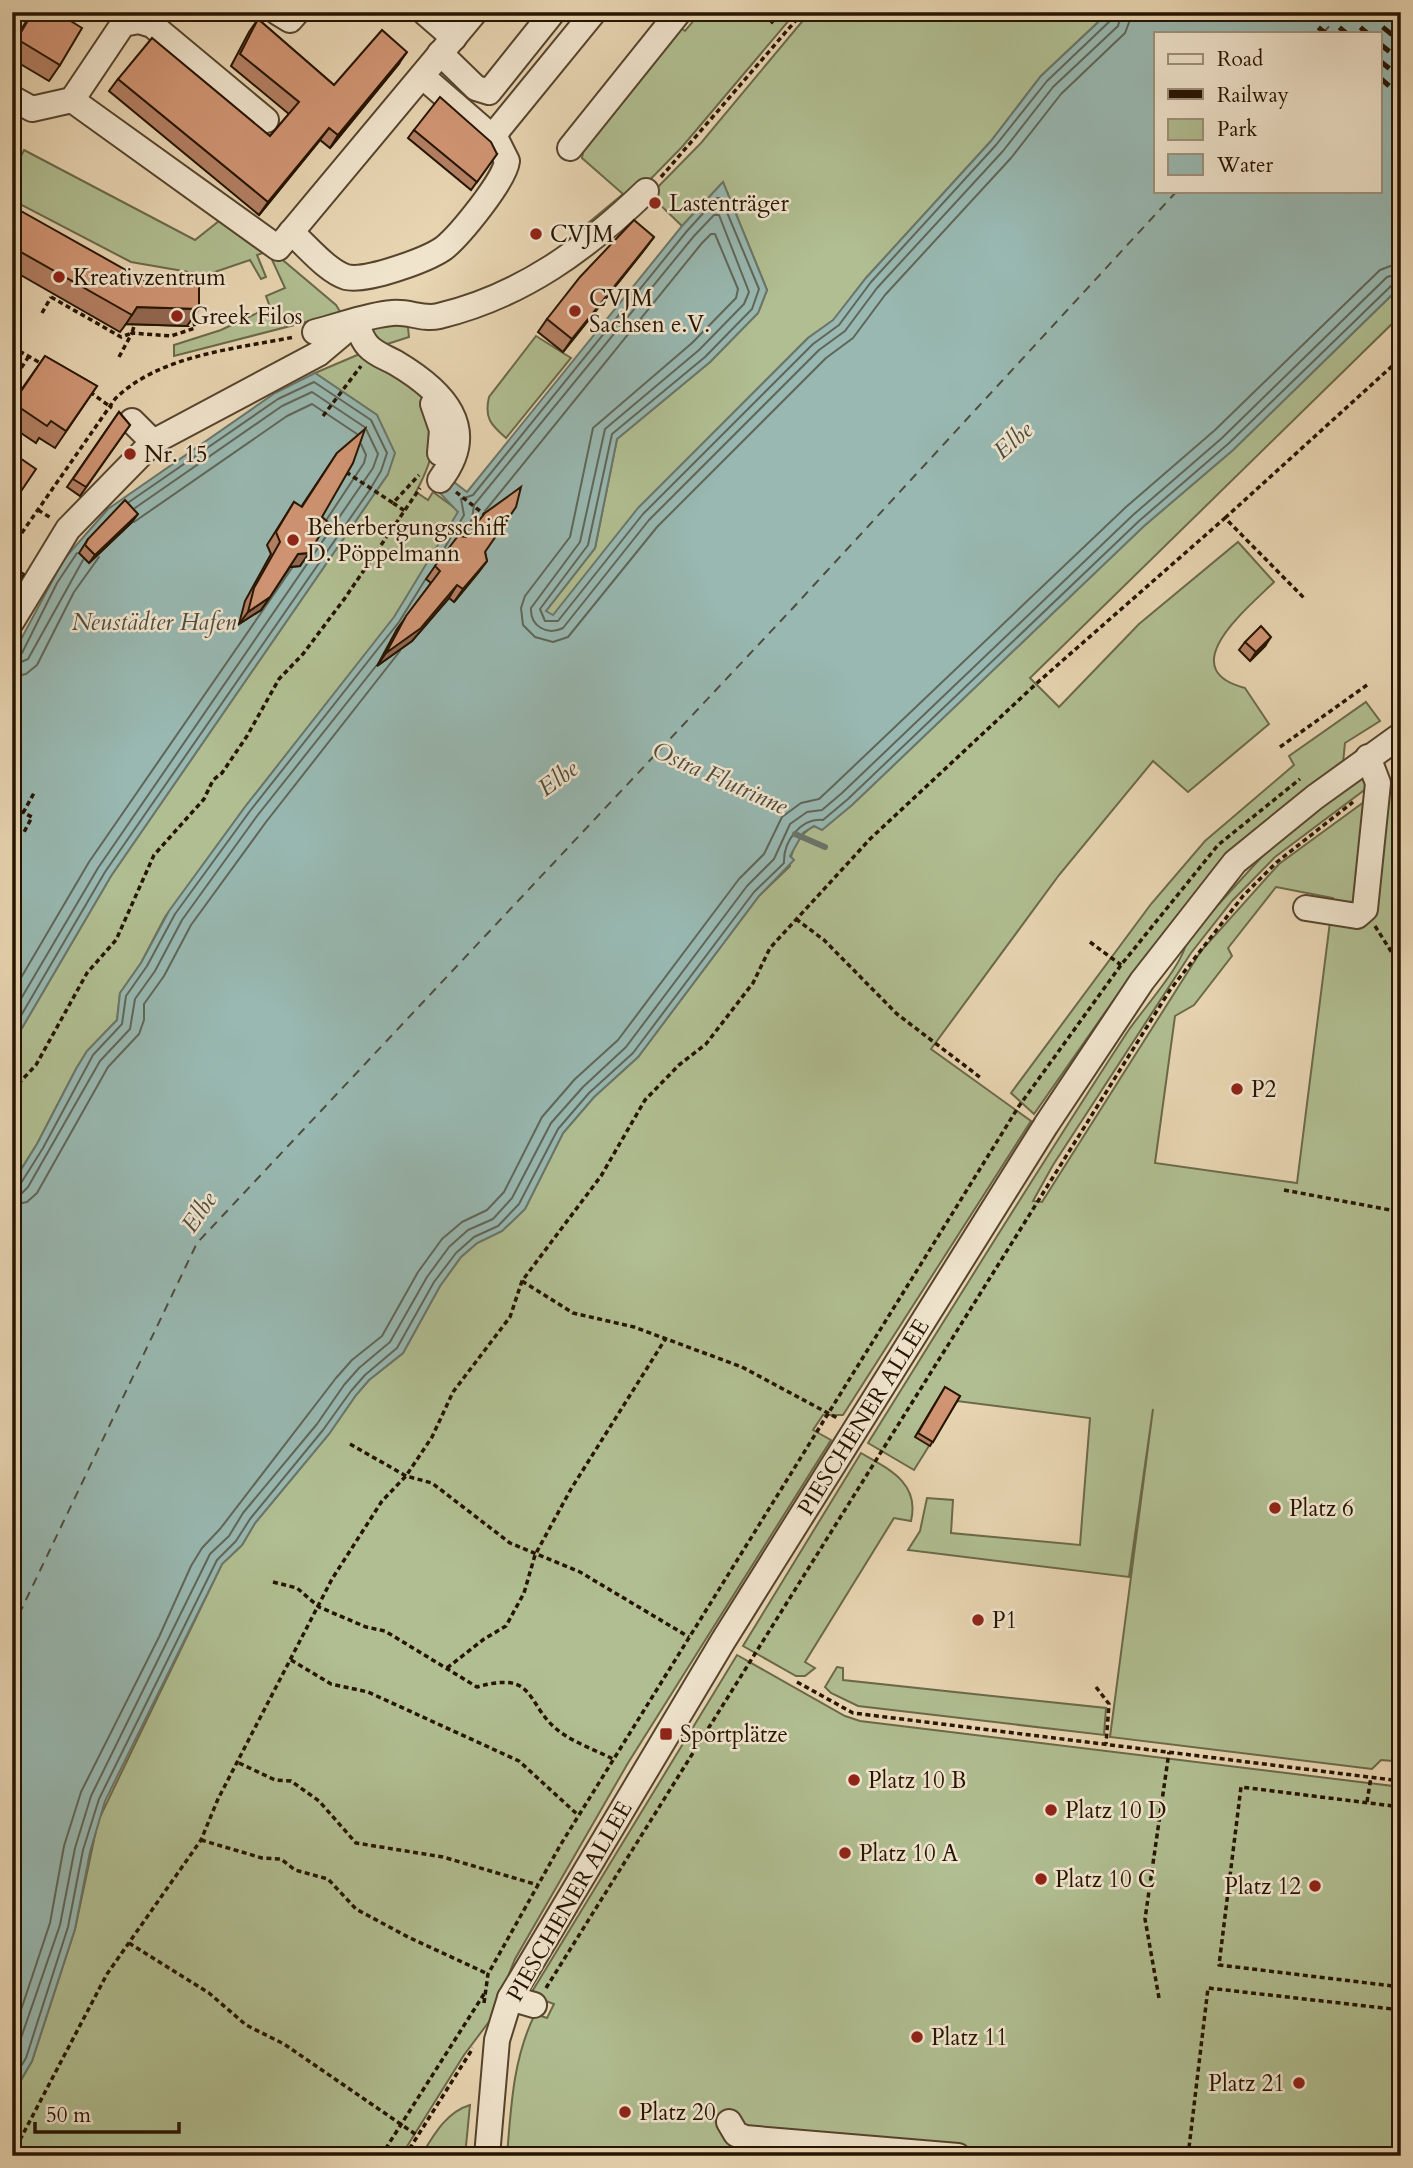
<svg xmlns="http://www.w3.org/2000/svg" width="1413" height="2168" font-family="Cardo,serif">
  <style>
    .green { fill: #b0be91; stroke: #6b6949; stroke-width: 2; fill-rule: evenodd }
    .water { fill: #98b8b1; stroke: #6a766b; stroke-width: 2; fill-rule: evenodd }
    .lines { fill: none; stroke-linecap: round; stroke-linejoin: round }
    .shore { stroke: #5f6659; stroke-width: 2 }
    .stream { stroke: #6a766b; stroke-width: 6 }
    .ferry { stroke: #4e4d3f; stroke-width: 2; stroke-dasharray: 9 7; stroke-linecap: butt }
    .minor-casing { stroke: #56442d; stroke-width: 28 }
    .path { stroke: #261401; stroke-width: 3.5; stroke-dasharray: 5 3.5; stroke-linecap: butt }
    .minor { stroke: #f0e4cd; stroke-width: 24 }
    .rail { stroke: #261401; stroke-width: 5; stroke-dasharray: 12 12; stroke-linecap: butt }
    .wall { fill: #b48064; stroke: #261401; stroke-width: 2 }
    .shaded-wall { fill: #926851; stroke: #261401; stroke-width: 2 }
    .building { fill: #d19574; stroke: #261401; stroke-width: 2 }
    .poi-dot { fill: #8f2418; stroke: #f0e4cd; stroke-width: 2.5 }
    .labels { text-anchor: middle; stroke-width: 5; stroke-linejoin: round; paint-order: stroke }
    .poi-label { font-size: 23px; fill: #261401; stroke: #f0e4cd; text-anchor: start }
    .street-label { font-size: 23px; fill: #261401; stroke: #f0e4cd }
    .water-label { font-size: 24px; font-style: italic; fill: #4e4d3f; stroke: #f0e4cd }
  </style>
  <rect width="100%" height="100%" fill="#e8d5b2"/>
  <filter id="stains"><feTurbulence type="fractalNoise" baseFrequency=".00286" numOctaves="4"/><feColorMatrix values="0 0 0 0 .2 0 0 0 0 .09 0 0 0 0 .02 0 0 0 .5 -.17"/></filter>
  <radialGradient id="worn" r=".72"><stop offset=".6" stop-color="#630" stop-opacity="0"/><stop offset="1" stop-color="#630" stop-opacity=".3"/></radialGradient>
  <g class="green">
    <path d="M701,12H796L682,147L631,199L558,258L557,249L623,194L582,158L586,136L677,25L685,31Z"/>
    <path d="M810,12H1109L1041,76L991,141L866,278L834,320L808,338L638,509L554,615H549L546,611L595,548L617,439L710,362L758,313L767,290L723,182L682,226L650,195L701,143Z"/>
    <path d="M24,150L195,240L224,217L265,245L336,305L341,313L174,356V345L221,330L270,307L266,296L285,288L268,251L257,255L266,277L261,279L250,260L206,275L131,262L12,200V174Z"/>
    <path d="M1401,286V315L1030,678L1059,707L1139,624L1238,542L1274,582C1249,607 1171,669 1245,688L1269,724L1188,792L1153,761L1059,875L931,1049L1031,1121L843,1415H823L813,1430L831,1440L628,1763L515,1959L491,2019L464,2055L401,2156H12V2096L32,2061L75,1929L98,1821L222,1564L242,1545L255,1523L329,1434L356,1395L369,1380L403,1353L440,1286L461,1257L477,1243L502,1231L525,1209L563,1133L594,1097L638,1057L759,896L790,866C790,851 800,833 814,826L822,829L852,805L1144,526L1233,450Z"/>
    <path d="M407,318L409,337L381,346L366,329Z"/>
    <path d="M536,336L571,358L506,438C491,425 484,418 489,397Z"/>
    <path d="M362,353C379,364 404,375 417,390C446,423 434,458 416,492L428,500L433,492L459,511L394,618L245,807L165,917L141,963L120,993L117,1020L87,1051L76,1069L37,1144L12,1184V1045L111,876L388,474L377,415L315,373Z"/>
    <path d="M1366,702L1380,721L1345,743L1343,763L1232,853L1132,974L1034,1114L1011,1093L1151,904L1205,841L1294,765L1289,756Z"/>
    <path d="M1363,774L1371,785L1275,857L1232,901L1191,953L1053,1165L1033,1201L1042,1202L1201,951L1279,864L1401,775V1773L1393,1761L1381,1760L1372,1769L1110,1737L1153,1409L1129,1577L908,1550L920,1531L927,1498L953,1500L951,1533L1080,1545L1090,1418L957,1401L914,1470L868,1443C954,1305 1039,1167 1128,1031C1143,1009 1185,963 1187,939L1267,851ZM1276,887L1333,898L1297,1183L1155,1163L1175,1016L1194,1005L1232,956L1228,948Z"/>
    <path d="M861,1453C889,1469 920,1483 911,1521L894,1518L805,1662L815,1668L805,1676H796L743,1646Z"/>
    <path d="M737,1655L845,1716L860,1721L1401,1787V2156H507C511,2107 513,2058 535,2014L547,2018L554,2004L530,1995Z"/>
    <path d="M837,1667L843,1668V1680L1106,1708L1104,1735L858,1706L831,1693L825,1687Z"/>
    <path d="M470,2105L465,2156H421C433,2136 446,2112 470,2105Z"/>
  </g>
  <g class="water">
    <path d="M1109,12H1401V286L1233,450L1144,526L852,805L822,830L814,826L803,833L790,856L794,860L759,896L638,1057L594,1097L563,1133L525,1209L502,1231L477,1243L461,1257L440,1286L403,1353L369,1380L356,1395L329,1434L255,1523L242,1545L222,1564L105,1801L90,1852L75,1929L32,2061L12,2095V1184L37,1144L76,1069L87,1051L117,1020L120,993L141,963L169,911L245,807L394,617L458,512L437,490L446,476L467,492L682,226L723,182L767,290L758,313L710,362L617,439L595,548L546,611L553,615L638,508L808,338L833,320L866,278L991,141L1041,76ZM1156,33H1380V191H1156Z"/>
    <path d="M315,373L377,415L395,453L388,474L111,876L12,1045V656L64,559L108,509L275,393Z"/>
  </g>
  <g class="lines">
    <g class="shore">
      <path d="M135,508L282,406L312,392L366,428"/>
      <path d="M485,511L702,243L711,234H715L738,289L736,298L692,343L593,428L570,537L525,596L521,608L523,625L535,637L553,642L568,637L657,527L826,358L853,338L885,295L1011,158L1061,94L1125,33L1133,12"/>
      <path d="M327,519L364,463L366,455L361,444"/>
      <path d="M134,522L287,416L312,404L357,434"/>
      <path d="M463,535L472,519L474,505L694,236L714,215H719L749,292L744,304L699,350L605,429L580,542L531,608C530,626 547,636 563,628L649,520L819,350L845,331L877,288L1003,151L1053,87L1118,26L1122,12"/>
      <path d="M438,559L464,515L461,499L473,495L687,231L717,198H721L759,289L752,309L705,357L612,434L588,545L540,609L545,621H558L643,514L813,344L839,325L871,282L996,145L1047,81L1111,20L1113,12"/>
      <path d="M12,657L22,653L57,583L77,553"/>
      <path d="M12,666L28,659L83,560"/>
      <path d="M12,677L26,674L37,665L74,592L99,557"/>
      <path d="M12,993L89,862L292,568"/>
      <path d="M12,1014L98,868L373,468L378,454L366,429"/>
      <path d="M12,1031L105,872L369,491L381,471L387,453L371,420L314,382L278,399L129,502"/>
      <path d="M12,1186L21,1183L43,1148L93,1055L122,1024L126,996L147,966L175,914L250,811L399,622L425,580"/>
      <path d="M12,1195L22,1193L28,1187L100,1061L130,1029L135,999L155,971L182,920L257,816L376,666"/>
      <path d="M12,1205L27,1202L37,1193L108,1067L139,1034L144,1020V1004L164,976L191,925L266,822L400,651"/>
      <path d="M12,2037L50,1923L64,1846L81,1792L159,1637L191,1566L202,1548L220,1529L336,1378L352,1360L382,1336L418,1272L442,1239L462,1222L487,1210L504,1192L542,1117L575,1079L618,1040L739,879L764,854L782,817L801,803L819,799L834,785L1126,507L1215,430L1380,270L1401,262"/>
      <path d="M12,2064L60,1925L75,1848L91,1796L210,1554L229,1536L243,1513L317,1424L344,1385L359,1368L390,1342L427,1277L449,1247L468,1230L493,1219L512,1198L551,1123L583,1087L626,1047L747,886L774,859L790,824L807,812L822,810L842,793L1133,515L1222,438L1387,277L1401,273"/>
      <path d="M12,2081L26,2058L68,1927L83,1850L99,1799L217,1560L236,1541L250,1519L323,1430L351,1391L365,1375L397,1348L434,1282L456,1253L474,1237L498,1226L519,1204L558,1129L589,1093L633,1053L754,892L784,863C783,841 801,818 823,820L848,799L1139,521L1228,444L1393,284L1401,281"/>
    </g>
    <path class="stream" d="M795,834L825,847"/>
    <g class="ferry">
      <path d="M1323,33L1342,12"/>
      <path d="M12,1629L197,1243L791,610L1177,191"/>
    </g>
    <defs>
      <g id="minor">
        <path d="M277,12L290,20L297,12"/>
        <path d="M424,12L454,38"/>
        <path d="M440,53L476,88L489,92L553,12"/>
        <path d="M12,98L32,109L72,100L278,248L475,12"/>
        <path d="M72,100L123,24L139,21L152,25L266,120"/>
        <path d="M492,137L594,12"/>
        <path d="M570,148L679,12"/>
        <path d="M291,232C307,246 327,271 346,277C366,282 427,260 444,248C460,235 505,180 507,161L497,141L422,76"/>
        <path d="M315,332C340,326 367,315 392,313C409,311 422,320 439,316C522,296 586,249 646,191"/>
        <path d="M433,404L442,430L440,453"/>
        <path d="M132,421L153,442"/>
        <path d="M12,621L68,529L153,442L318,354L356,322C359,330 362,340 368,346C375,354 387,358 396,363C443,391 480,428 440,480"/>
        <path d="M1306,908L1357,916L1365,909L1378,783L1368,757"/>
        <path d="M510,1998L534,2005"/>
        <path d="M729,2122L736,2134L745,2138L958,2156"/>
        <path d="M487,2156L497,2040L510,1998L723,1641L1046,1125L1142,981L1235,862L1315,797L1401,735"/>
      </g>
    </defs>
    <use href="#minor" class="minor-casing"/>
    <g class="path">
      <path d="M661,177L803,12"/>
      <path d="M51,297L121,337L132,333L135,323"/>
      <path d="M42,313L51,297"/>
      <path d="M12,347L44,365"/>
      <path d="M119,357L132,333L171,336L195,328L193,314"/>
      <path d="M12,382L29,356"/>
      <path d="M90,392L112,408"/>
      <path d="M323,416L361,366"/>
      <path d="M346,472L393,503L419,475"/>
      <path d="M456,492L485,515"/>
      <path d="M393,503L405,511"/>
      <path d="M38,510L51,518"/>
      <path d="M1225,518L1401,358"/>
      <path d="M12,547L115,399C159,355 235,349 294,337"/>
      <path d="M1280,747L1367,685"/>
      <path d="M12,807L32,817L23,834"/>
      <path d="M23,813L34,793"/>
      <path d="M12,892L16,885"/>
      <path d="M796,919L824,940L897,1014L981,1078"/>
      <path d="M1375,926L1394,956L1401,960"/>
      <path d="M1090,942L1121,965"/>
      <path d="M12,1100L20,1082L36,1065L87,973L116,940L154,855L204,799L213,780L222,773L247,736L279,679L303,654L345,598L420,488"/>
      <path d="M1284,1190L1401,1212"/>
      <path d="M522,1281L573,1313L634,1327L742,1367L839,1419"/>
      <path d="M350,1444L406,1476L432,1483L510,1543L580,1572L689,1637"/>
      <path d="M273,1582L297,1588L319,1607L366,1627L385,1631L477,1687C540,1669 524,1708 563,1734C578,1744 597,1751 613,1759"/>
      <path d="M291,1660L331,1684L368,1692L519,1761L578,1815"/>
      <path d="M447,1668L484,1639L506,1626L524,1593L535,1555L571,1489L666,1338"/>
      <path d="M797,1682L853,1713L1401,1781"/>
      <path d="M1096,1687L1109,1704L1106,1744"/>
      <path d="M239,1763L275,1780L291,1781L319,1801L356,1843L443,1857L538,1885"/>
      <path d="M1367,1802L1371,1777"/>
      <path d="M1401,1807L1241,1787L1219,1965L1401,1987"/>
      <path d="M201,1840L262,1858L281,1859L295,1870L328,1879L356,1909L408,1937L488,1974"/>
      <path d="M129,1943L209,1993L246,2025L284,2044L418,2136"/>
      <path d="M546,1988L1170,990L1243,896L1277,862L1353,802"/>
      <path d="M1159,1998L1145,1919L1169,1752"/>
      <path d="M484,2003L488,1974L561,1844L1019,1106L1121,965L1218,845L1300,779"/>
      <path d="M12,2155L107,1974L201,1840L218,1799L332,1579L382,1501L406,1476L432,1437L453,1392L510,1317L522,1281L601,1176L645,1100L679,1065L706,1044L753,983L770,948L870,839L1037,683L1225,518L1304,598"/>
      <path d="M381,2156L484,1994"/>
      <path d="M405,2156L473,2048"/>
      <path d="M1188,2156L1208,1988L1401,2010"/>
    </g>
    <use href="#minor" class="minor"/>
    <g class="rail">
      <path d="M1300,12L1325,33"/>
      <path d="M1321,12L1346,33"/>
      <path d="M1342,12L1367,33"/>
      <path d="M1364,12L1401,42"/>
      <path d="M1382,12L1401,27"/>
      <path d="M1380,44L1401,61"/>
      <path d="M1380,61L1401,78"/>
      <path d="M1380,78L1401,96"/>
    </g>
  </g>
  <g class="wall">
    <path d="M32,12H56L60,65L49,81L12,59V44Z"/>
    <path d="M75,12H96L90,21Z"/>
    <path d="M762,12H783L772,23Z"/>
    <path d="M258,19L334,85L398,65L330,148L320,140L259,215L109,91L118,79L270,136L289,114L231,66L249,32Z"/>
    <path d="M414,130L497,154L471,190L408,138Z"/>
    <path d="M12,206L187,326L126,324L120,332L12,270Z"/>
    <path d="M654,237L645,249L563,352L538,332L547,319Z"/>
    <path d="M45,356L97,386L55,448L39,438L36,443L12,427V403Z"/>
    <path d="M119,412L130,425L80,496L67,487Z"/>
    <path d="M337,453L322,517L300,566L290,567L261,610L239,624L245,601L271,554L267,545L294,502L301,507Z"/>
    <path d="M132,522L89,563L79,553L88,539Z"/>
    <path d="M485,552L487,561L478,573L454,602L449,598L412,641L377,666L397,629L431,583L426,579L435,566Z"/>
    <path d="M1245,642L1265,646L1250,661L1239,650Z"/>
    <path d="M945,1387L960,1396L930,1446L915,1437Z"/>
  </g>
  <g class="shaded-wall">
    <path d="M407,52L398,65L330,148L338,135Z"/>
    <path d="M329,128L320,140L259,215L268,202Z"/>
    <path d="M654,237L645,249L563,352L572,339Z"/>
    <path d="M137,307L199,309L187,326L126,324Z"/>
    <path d="M138,514L132,522L89,563L95,555Z"/>
    <path d="M309,553L300,566L289,567L298,554Z"/>
    <path d="M487,561L478,573L454,602L463,589Z"/>
    <path d="M457,585L449,598L412,641L377,666L386,653Z"/>
    <path d="M270,597L261,610L239,624L248,612Z"/>
    <path d="M1271,637L1265,646L1250,661L1256,652Z"/>
  </g>
  <g class="building">
    <path d="M33,12H56L82,28L60,65L17,39Z"/>
    <path d="M258,19L334,85L382,30L407,52L338,135L329,128L268,202L118,79L152,38L270,136L299,102L240,54Z"/>
    <path d="M440,97L491,142L497,154L477,182L414,130Z"/>
    <path d="M12,206L149,283L199,281V309L137,307L132,315L12,247Z"/>
    <path d="M634,220L654,237L572,339L547,319L580,277Z"/>
    <path d="M12,333L17,336L12,344Z"/>
    <path d="M45,356L97,386L66,431L51,421L47,426L13,403Z"/>
    <path d="M119,412L130,425L86,487L73,479Z"/>
    <path d="M365,429L353,463L322,517L328,522L309,553L298,554L270,597L248,612L254,588L280,542L276,532L294,502L302,507L337,453Z"/>
    <path d="M12,444L21,450L17,456L36,469L13,503Z"/>
    <path d="M521,487L516,507L485,552L487,561L463,589L457,585L421,628L386,653L406,616L440,571L435,566L458,536L466,537L485,513Z"/>
    <path d="M125,500L138,514L95,555L85,545L88,539Z"/>
    <path d="M12,566L24,574L12,592Z"/>
    <path d="M1261,626L1271,637L1256,652L1245,642Z"/>
    <path d="M945,1387L960,1396L933,1442L918,1433Z"/>
  </g>
  <g class="poi-dot">
    <circle cx="655" cy="203" r="7"/>
    <circle cx="536" cy="234" r="7"/>
    <circle cx="59" cy="277" r="7"/>
    <circle cx="575" cy="311" r="7"/>
    <circle cx="177" cy="316" r="7"/>
    <circle cx="130" cy="454" r="7"/>
    <circle cx="293" cy="540" r="7"/>
    <circle cx="1237" cy="1089" r="7"/>
    <circle cx="1275" cy="1508" r="7"/>
    <circle cx="978" cy="1620" r="7"/>
    <rect x="659" y="1727" width="14" height="14" rx="3.5"/>
    <circle cx="854" cy="1780" r="7"/>
    <circle cx="1051" cy="1810" r="7"/>
    <circle cx="845" cy="1853" r="7"/>
    <circle cx="1041" cy="1879" r="7"/>
    <circle cx="1315" cy="1886" r="7"/>
    <circle cx="917" cy="2037" r="7"/>
    <circle cx="1299" cy="2083" r="7"/>
    <circle cx="625" cy="2112" r="7"/>
  </g>
  <g class="labels">
    <g class="poi-label">
      <text x="669" y="211">Lastenträger</text>
      <text x="550" y="242">CVJM</text>
      <text x="73" y="285">Kreativzentrum</text>
      <text x="589" y="306">CVJM<tspan x="589" dy="26">Sachsen e.V.</tspan></text>
      <text x="191" y="324">Greek Filos</text>
      <text x="144" y="462">Nr. 15</text>
      <text x="307" y="535">Beherbergungsschiff<tspan x="307" dy="26">D. Pöppelmann</tspan></text>
      <text x="1251" y="1097">P2</text>
      <text x="1289" y="1516">Platz 6</text>
      <text x="992" y="1628">P1</text>
      <text x="680" y="1742">Sportplätze</text>
      <text x="868" y="1788">Platz 10 B</text>
      <text x="1065" y="1818">Platz 10 D</text>
      <text x="859" y="1861">Platz 10 A</text>
      <text x="1055" y="1887">Platz 10 C</text>
      <text x="1301" y="1894" text-anchor="end">Platz 12</text>
      <text x="931" y="2045">Platz 11</text>
      <text x="1285" y="2091" text-anchor="end">Platz 21</text>
      <text x="639" y="2120">Platz 20</text>
    </g>
    <g class="street-label">
      <text transform="translate(863 1417) rotate(-58)" y="8">PIESCHENER ALLEE</text>
      <text transform="translate(569 1901) rotate(-60)" y="8">PIESCHENER ALLEE</text>
    </g>
    <g class="water-label">
      <text transform="translate(1013 440) rotate(-41)" y="8">Elbe</text>
      <text x="154" y="630">Neustädter Hafen</text>
      <text transform="translate(558 778) rotate(-36)" y="8">Elbe</text>
      <text transform="translate(720 778) rotate(24)" y="8">Ostra Flutrinne</text>
      <text transform="translate(199 1212) rotate(-55)" y="8">Elbe</text>
    </g>
  </g>
  <rect width="1413" height="2168" fill="none" stroke="#e8d5b2" stroke-width="42"/>
  <rect x="14" y="14" width="1385" height="2140" fill="none" stroke="#261401" stroke-width="3.5"/>
  <rect x="21" y="21" width="1371" height="2126" fill="none" stroke="#261401" stroke-width="2"/>
  <rect x="1154" y="32" width="228" height="161" fill="#f0e4cd" stroke="#9f917b" stroke-width="2"/>
  <rect x="1168" y="54" width="35" height="10" fill="#f0e4cd" stroke="#9f917b" stroke-width="2"/>
  <text x="1217" y="66" font-size="21" fill="#261401">Road</text>
  <rect x="1168" y="89" width="35" height="10" fill="#261401" stroke="#9f917b" stroke-width="2"/>
  <text x="1217" y="102" font-size="21" fill="#261401">Railway</text>
  <rect x="1168" y="119" width="35" height="21" fill="#b0be91" stroke="#9f917b" stroke-width="2"/>
  <text x="1217" y="136" font-size="21" fill="#261401">Park</text>
  <rect x="1168" y="154" width="35" height="21" fill="#98b8b1" stroke="#9f917b" stroke-width="2"/>
  <text x="1217" y="172" font-size="21" fill="#261401">Water</text>
  <path d="M35 2122v10h144v-10" fill="none" stroke="#261401" stroke-width="3.5"/>
  <text x="46" y="2122" font-size="21" fill="#261401" stroke="#f0e4cd" stroke-width="5" paint-order="stroke">50 m</text>
  <rect width="100%" height="100%" filter="url(#stains)"/>
  <rect width="100%" height="100%" fill="url(#worn)"/>
</svg>
